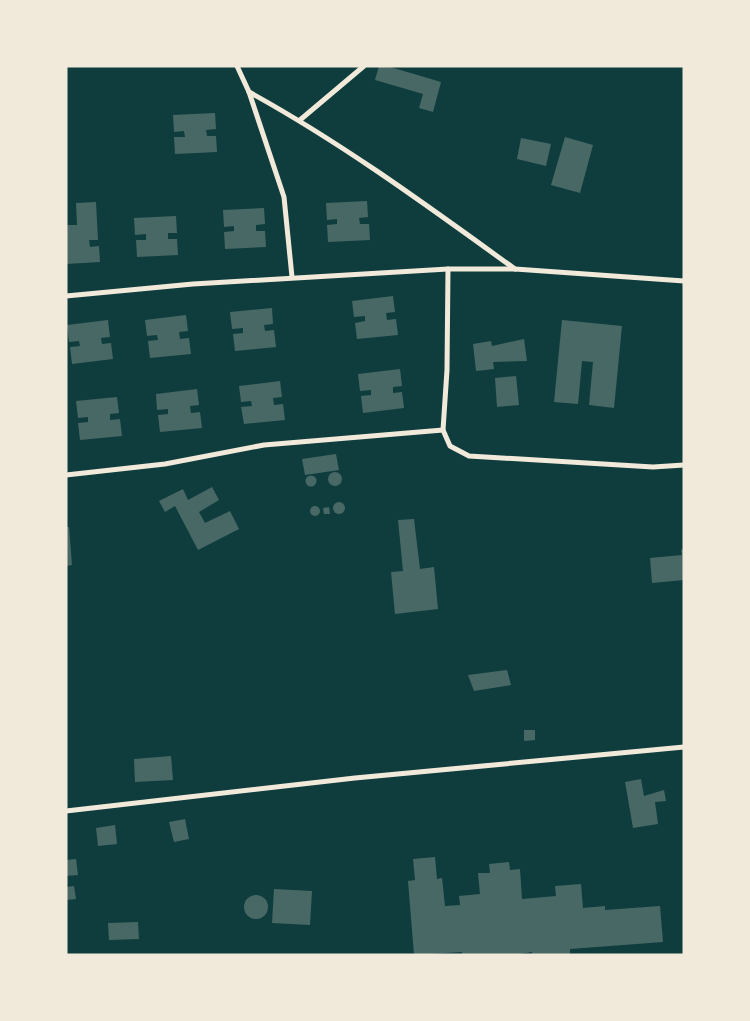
<svg xmlns="http://www.w3.org/2000/svg" width="750" height="1021" font-family="Inter,sans-serif">
  <style>
    .building { fill: #486865 }
    .lines { fill: none; stroke-linecap: round; stroke-linejoin: round }
    .minor { stroke: #f1e9da; stroke-width: 5 }
  </style>
  <rect width="100%" height="100%" fill="#0f3d3e"/>
  <g class="building">
    <path d="M379,66H387L441,82L433,112L419,108L423,94L375,80Z"/>
    <path d="M215,113L216,129L206,130L207,136H216L217,152L175,154L174,137H185L184,131L174,132L173,115Z"/>
    <path d="M565,137L593,145L580,193L551,185Z"/>
    <path d="M521,138L551,144L546,166L517,159Z"/>
    <path d="M367,201L368,217L359,218L360,224H369L370,240L328,242L327,225L337,224V219L327,220L326,203Z"/>
    <path d="M96,202L98,240H89L90,247L99,246L100,262L66,264V225H77L76,203Z"/>
    <path d="M264,208L265,224L256,225V231H265L266,247L225,249L224,232L234,231V226L224,227L223,210Z"/>
    <path d="M176,216L177,233H168V239H177L178,255L137,257L136,240H146V234L135,235L134,218Z"/>
    <path d="M393,296L395,312L386,313L387,320L396,319L398,335L357,339L355,323L365,321V316L354,317L352,301Z"/>
    <path d="M272,308L273,324L264,325L265,331L274,330L276,347L235,351L233,334L243,333V328L232,329L230,312Z"/>
    <path d="M186,315L188,331L179,332L180,339L189,338L191,354L150,358L148,341L158,340L157,335L147,336L145,320Z"/>
    <path d="M108,320L110,337L101,338L102,344L111,343L113,359L72,364L70,347L80,346L79,341L69,342L67,325Z"/>
    <path d="M562,320L622,326L614,408L589,405L593,362L582,361L578,404L554,402Z"/>
    <path d="M524,339L527,361L493,362L494,369L476,371L473,344L491,341L492,346Z"/>
    <path d="M400,369L402,386L393,387V393L402,392L404,408L363,413L361,396L371,395V390L360,391L358,374Z"/>
    <path d="M516,376L519,405L497,407L495,378Z"/>
    <path d="M280,381L282,397L273,398L274,405L283,404L285,420L244,424L241,407L252,406L251,401L241,402L239,386Z"/>
    <path d="M197,389L199,405L190,406L191,413L200,412L202,428L160,432L158,415L168,414V409L157,410L156,394Z"/>
    <path d="M117,397L119,413L110,414V420L120,419L122,436L80,440L78,423L88,422V417L78,418L76,401Z"/>
    <path d="M336,454L339,470L305,475L302,459Z"/>
    <circle cx="335" cy="479" r="7"/>
    <circle cx="311" cy="481" r="5.5"/>
    <path d="M212,487L219,500L199,512L205,523L230,511L239,529L198,550L175,506L165,512L159,501L183,489L188,500Z"/>
    <circle cx="339" cy="508" r="6"/>
    <circle cx="315" cy="511" r="5"/>
    <path d="M329,507L330,514H324L323,508Z"/>
    <path d="M414,519L420,569L434,567L438,609L395,614L391,572L403,571L398,520Z"/>
    <path d="M66,527H69L72,565L66,566Z"/>
    <path d="M684,549V580L652,583L650,558L682,555L681,550Z"/>
    <path d="M507,670L511,685L474,691L468,675Z"/>
    <path d="M524,730H535V740L524,741Z"/>
    <path d="M171,756L173,780L135,782L134,759Z"/>
    <path d="M641,779L644,796L664,790L666,801L655,802L658,824L633,828L625,782Z"/>
    <path d="M185,819L189,839L174,842L169,822Z"/>
    <path d="M115,825L117,844L98,846L96,828Z"/>
    <path d="M435,857L437,879L442,878L445,906L460,905L459,896L480,894L478,873H490L489,864L509,862L510,870L520,869L522,899L556,896L555,886L581,884L583,908L605,906V910L660,906L663,942L570,949V955H532V952L514,955H462V952L414,955L408,881L415,880L413,859Z"/>
    <path d="M76,859L78,875L66,876V860Z"/>
    <path d="M74,886L76,899L66,900V887Z"/>
    <path d="M274,889L312,891L310,925L272,923Z"/>
    <circle cx="256" cy="907" r="12"/>
    <path d="M138,922L139,939L109,940L108,923Z"/>
  </g>
  <g class="lines">
    <g class="minor">
      <path d="M237,66L249,92L284,197L292,277"/>
      <path d="M249,92C342,143 429,207 515,269"/>
      <path d="M300,120L364,66"/>
      <path d="M448,269L447,370L443,430L450,446L469,456L653,467L684,465"/>
      <path d="M66,296L193,284L448,269H515L684,281"/>
      <path d="M66,475L165,464L264,445L443,430"/>
      <path d="M66,811L355,778L684,747"/>
    </g>
  </g>
  <rect width="750" height="1021" fill="none" stroke="#f1e9da" stroke-width="135"/>
</svg>
